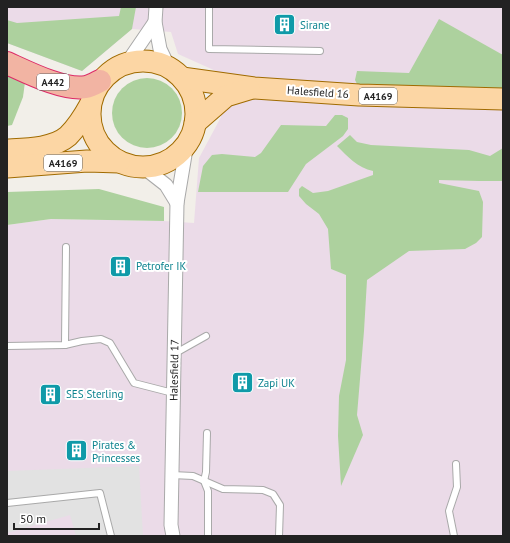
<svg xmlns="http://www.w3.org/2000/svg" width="510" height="543" font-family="'PT Sans',sans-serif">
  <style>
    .industrial { fill: #ebdbe8 }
    .forest { fill: #add19e }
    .parking { fill: #e2e2e2 }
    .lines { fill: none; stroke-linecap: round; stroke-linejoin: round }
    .service-casing { stroke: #a9a9a9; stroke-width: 8 }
    .minor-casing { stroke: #a9a9a9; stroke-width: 15 }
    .primary-casing { stroke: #a06b00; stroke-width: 23 }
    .trunk-casing { stroke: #dc2a67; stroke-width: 24 }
    .service { stroke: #fff; stroke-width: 6 }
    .minor { stroke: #fff; stroke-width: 13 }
    .primary { stroke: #fcd6a4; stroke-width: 21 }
    .trunk { stroke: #f2b4a3; stroke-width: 22 }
    .labels { text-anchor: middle; stroke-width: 4; stroke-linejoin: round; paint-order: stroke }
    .shield { fill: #fff; stroke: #646464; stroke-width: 1 }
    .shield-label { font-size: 10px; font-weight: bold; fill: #222 }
    .culture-label { font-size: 11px; fill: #0d838f; stroke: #fff; text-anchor: start }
    .street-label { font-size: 11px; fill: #222; stroke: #fff }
  </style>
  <rect width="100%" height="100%" fill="#f2efe9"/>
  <path class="industrial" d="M7,7H503V536H7V225L51,219L164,221L194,223L199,158L221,117L216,71L178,54L171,32L132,29L82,71L7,43Z"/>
  <g class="forest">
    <path d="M121,7H136L132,29L82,71L7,43V20L17,23L119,16Z"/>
    <path d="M439,19L503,55V93L359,88L355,80L357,71L409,73Z"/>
    <path d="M7,74L25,82L23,97L12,125L7,126Z"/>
    <circle cx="147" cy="113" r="35"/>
    <path d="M335,115H342L348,118V129L343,136L306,164L288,192H198L203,166L212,155L222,154L255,157L261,153L281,125L326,126Z"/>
    <path d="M350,135L357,142L371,145L469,150L490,156L503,148V181H479L439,180V183L479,191L483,202L482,237L476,243L465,249L409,251L367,280L364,331L357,415L363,435L341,486L338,436L339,396L346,360V275L331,269L328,229L319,214L306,204L299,196V189L302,186L313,193L328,191L373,175V171C358,168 347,156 337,146Z"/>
    <path d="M99,189L164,207V221L51,219L7,225V192Z"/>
  </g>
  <path class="parking" d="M139,466L143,536H76L70,515L7,533V471Z"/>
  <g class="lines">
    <defs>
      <g id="service">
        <path d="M209,7V49L320,51"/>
        <path d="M65,345L66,247"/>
        <path d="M7,346L65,345L82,341L101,339L110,343L134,383L173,393"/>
        <path d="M174,354L206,336"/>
        <path d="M207,433L206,472L204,481L208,491V536"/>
        <path d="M172,475L193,476L223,489L263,490L273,494L280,505L279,536"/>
        <path d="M7,503L100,493L111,536"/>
        <path d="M454,536L449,511L457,487L456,464"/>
      </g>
      <g id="minor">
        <path d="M156,7L155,22L160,49L169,68"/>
        <path d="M127,63L155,22"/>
        <path d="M143,167L166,185L177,203"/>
        <path d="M173,536L171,525L177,203L187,143"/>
      </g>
      <g id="primary">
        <circle cx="143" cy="114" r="53"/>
        <path d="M182,78L254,88L359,95L503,99"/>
        <path d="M195,123L226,96L249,89"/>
        <path d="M7,150C26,149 53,149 68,136C77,127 84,116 90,105"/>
        <path d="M7,167L87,161L119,162"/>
      </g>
      <path id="trunk" d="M7,63C27,72 64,91 86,87C91,86 96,83 100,81"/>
    </defs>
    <use href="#service" class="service-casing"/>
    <use href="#minor" class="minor-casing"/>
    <use href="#primary" class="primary-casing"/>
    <use href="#trunk" class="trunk-casing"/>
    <use href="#service" class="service"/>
    <use href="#minor" class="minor"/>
    <use href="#primary" class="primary"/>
    <use href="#trunk" class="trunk"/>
  </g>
  <defs>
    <symbol id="building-square" viewBox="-11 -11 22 22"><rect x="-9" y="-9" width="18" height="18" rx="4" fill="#0f9aa8" stroke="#fff"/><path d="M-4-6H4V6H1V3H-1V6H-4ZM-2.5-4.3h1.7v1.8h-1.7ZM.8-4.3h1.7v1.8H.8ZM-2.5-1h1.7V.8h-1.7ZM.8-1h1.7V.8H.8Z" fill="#fff"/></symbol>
  </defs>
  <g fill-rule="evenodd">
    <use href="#building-square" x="272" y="12" width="25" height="25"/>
    <use href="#building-square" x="108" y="254" width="25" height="25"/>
    <use href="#building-square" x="230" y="370" width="25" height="25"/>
    <use href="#building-square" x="38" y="382" width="25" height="25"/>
    <use href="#building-square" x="64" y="438" width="25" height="25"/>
  </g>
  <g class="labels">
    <g class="shield">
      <rect x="37" y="74" width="32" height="16" rx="3"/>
      <rect x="359" y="88" width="38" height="16" rx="3"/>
      <rect x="44" y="155" width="38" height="16" rx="3"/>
    </g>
    <g class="shield-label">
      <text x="53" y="86">A442</text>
      <text x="378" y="100">A4169</text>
      <text x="63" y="167">A4169</text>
    </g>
    <g class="culture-label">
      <text x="300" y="29">Sirane</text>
      <text x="136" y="270">Petrofer IK</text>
      <text x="258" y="387">Zapi UK</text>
      <text x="66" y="398">SES Sterling</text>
      <text x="92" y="449">Pirates &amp;<tspan x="92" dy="13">Princesses</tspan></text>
    </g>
    <g class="street-label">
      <text transform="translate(318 92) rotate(4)" y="4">Halesfield 16</text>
      <text transform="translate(174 370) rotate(-89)" y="4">Halesfield 17</text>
    </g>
  </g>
  <rect width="510" height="543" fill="none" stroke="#222222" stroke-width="16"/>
  <path d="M14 523v6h85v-6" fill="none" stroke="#222222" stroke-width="2"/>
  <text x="20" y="523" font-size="12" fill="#222222" stroke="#ffffff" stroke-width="3" paint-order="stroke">50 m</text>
</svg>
